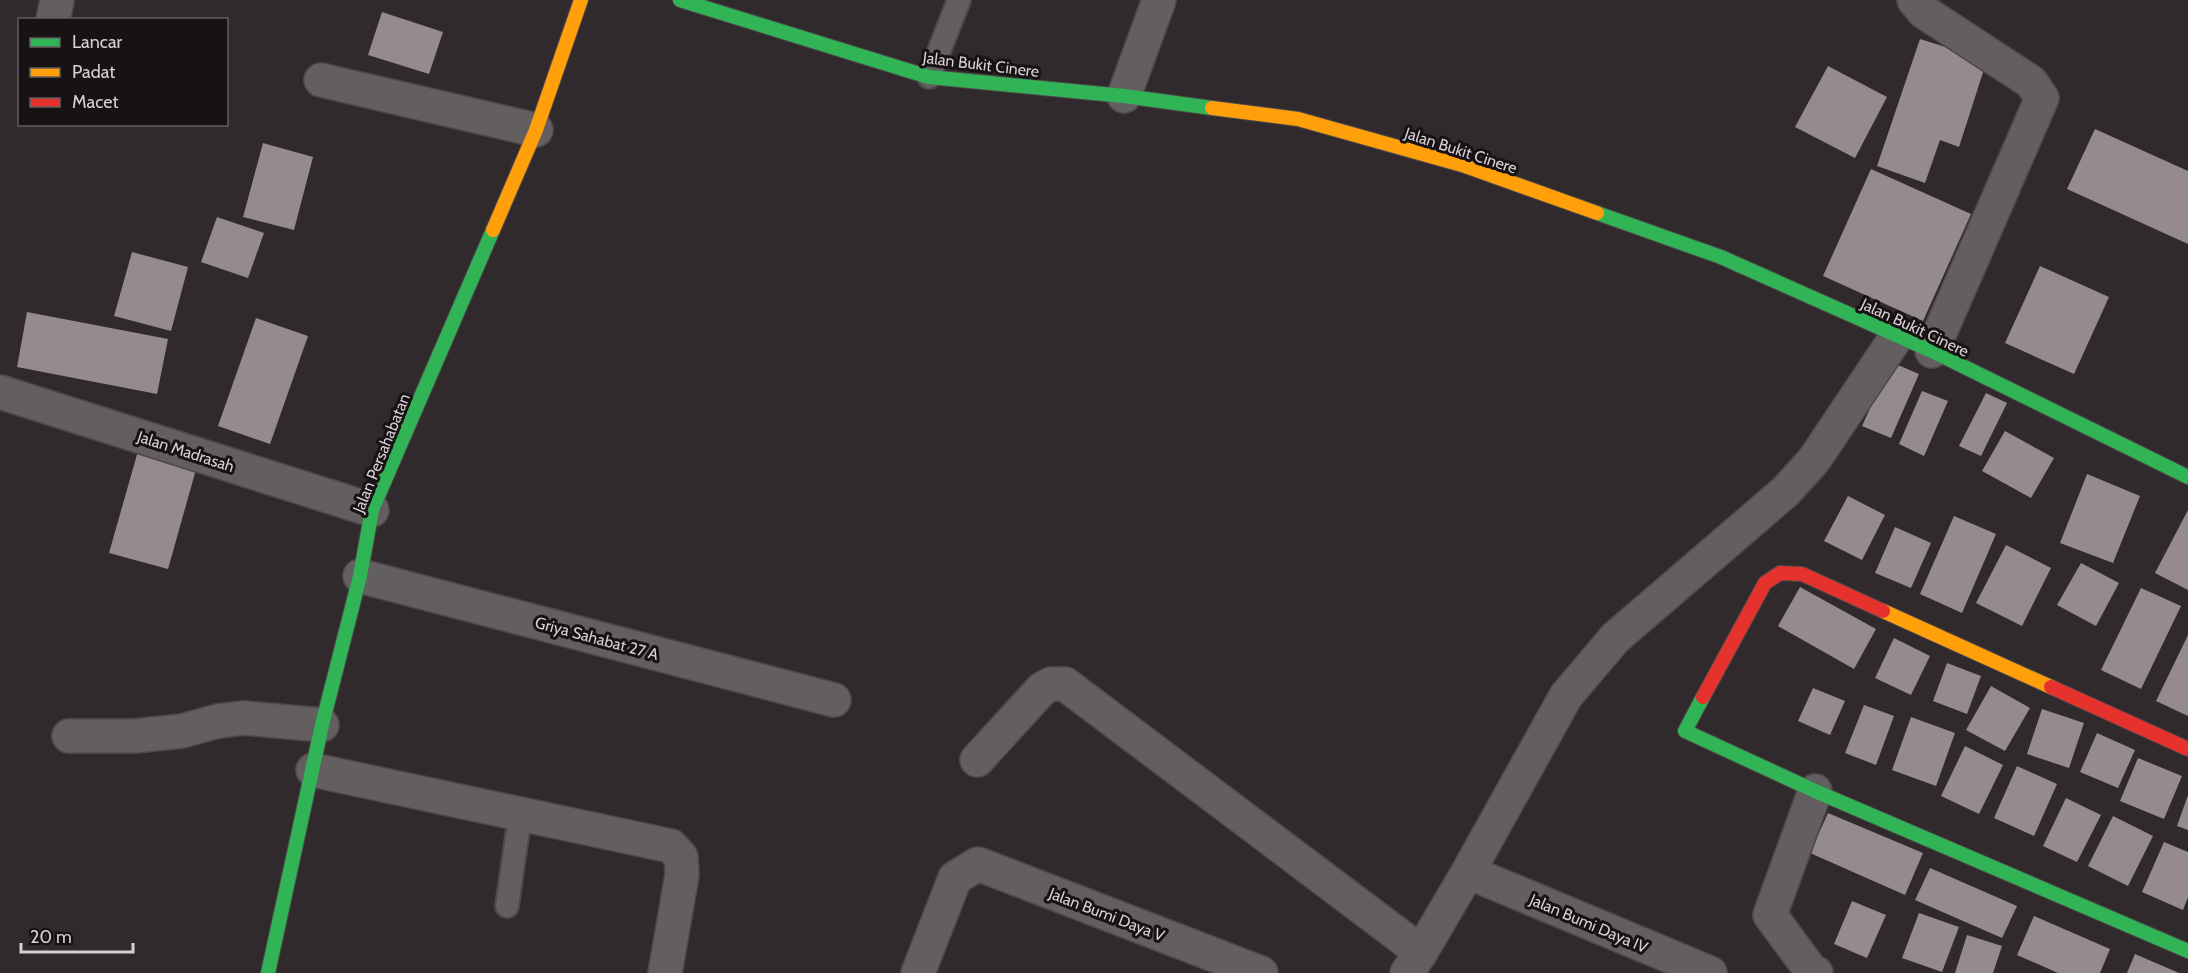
<svg xmlns="http://www.w3.org/2000/svg" width="2188" height="973" font-family="Cabin,sans-serif">
  <style>
    .building { fill: #958a8f }
    .lines { fill: none; stroke-linecap: round; stroke-linejoin: round }
    .lane-casing { stroke: #4d484b; stroke-width: 26 }
    .street-casing { stroke: #4d484b; stroke-width: 36 }
    .fast-casing { stroke: #4d484b; stroke-width: 16 }
    .slow-casing { stroke: #4d484b; stroke-width: 16 }
    .jam-casing { stroke: #4d484b; stroke-width: 16 }
    .lane { stroke: #635e60; stroke-width: 22 }
    .street { stroke: #635e60; stroke-width: 33 }
    .fast { stroke: #30b455; stroke-width: 14 }
    .slow { stroke: #ff9f0a; stroke-width: 14 }
    .jam { stroke: #e5322d; stroke-width: 14 }
    .labels { text-anchor: middle; stroke-width: 6; stroke-linejoin: round; paint-order: stroke }
    .street-label { font-size: 16px; fill: #d7cfd3; stroke: #171214 }
  </style>
  <rect width="100%" height="100%" fill="#302a2d"/>
  <g class="building">
    <path d="M382,12L443,32L429,74L368,55Z"/>
    <path d="M1920,39L1987,60L1959,147L1940,140L1925,183L1877,166Z"/>
    <path d="M1828,66L1887,97L1855,158L1795,127Z"/>
    <path d="M2095,129L2188,171V244L2067,189Z"/>
    <path d="M263,143L313,157L294,230L243,217Z"/>
    <path d="M1871,169L1971,214L1923,321L1823,276Z"/>
    <path d="M217,217L264,233L248,278L201,262Z"/>
    <path d="M132,252L188,267L171,331L114,316Z"/>
    <path d="M2040,266L2109,297L2074,374L2005,343Z"/>
    <path d="M27,312L168,339L157,394L17,367Z"/>
    <path d="M256,318L308,336L270,444L218,426Z"/>
    <path d="M1891,362L1919,374L1891,438L1862,426Z"/>
    <path d="M1922,391L1948,401L1924,456L1899,444Z"/>
    <path d="M1986,393L2007,403L1981,456L1959,446Z"/>
    <path d="M2005,431L2054,458L2031,498L1982,471Z"/>
    <path d="M138,451L197,466L168,569L109,553Z"/>
    <path d="M2087,474L2140,496L2113,563L2060,543Z"/>
    <path d="M1848,496L1885,515L1862,560L1824,541Z"/>
    <path d="M2188,510V590L2155,573Z"/>
    <path d="M1954,516L1996,534L1962,613L1920,594Z"/>
    <path d="M1895,527L1931,543L1911,588L1875,573Z"/>
    <path d="M2006,545L2051,568L2022,626L1976,603Z"/>
    <path d="M2081,563L2119,583L2096,626L2057,605Z"/>
    <path d="M1800,587L1876,629L1854,669L1778,626Z"/>
    <path d="M2141,588L2181,606L2141,689L2101,670Z"/>
    <path d="M2188,635V716L2156,701Z"/>
    <path d="M1894,638L1930,656L1911,695L1875,678Z"/>
    <path d="M1947,663L1981,676L1967,714L1933,701Z"/>
    <path d="M1991,686L2030,708L2005,751L1966,730Z"/>
    <path d="M1813,688L1845,701L1830,735L1798,721Z"/>
    <path d="M1864,705L1894,716L1876,765L1845,753Z"/>
    <path d="M2042,709L2084,723L2069,768L2027,754Z"/>
    <path d="M1911,717L1955,733L1936,786L1892,770Z"/>
    <path d="M2097,733L2135,750L2118,788L2080,772Z"/>
    <path d="M1965,746L2003,765L1979,814L1941,796Z"/>
    <path d="M2138,758L2182,776L2164,819L2120,801Z"/>
    <path d="M2017,766L2057,784L2034,836L1994,818Z"/>
    <path d="M2188,795V830L2177,826Z"/>
    <path d="M2066,798L2101,815L2077,862L2043,846Z"/>
    <path d="M1828,813L1923,853L1905,895L1810,853Z"/>
    <path d="M2113,816L2153,836L2128,886L2088,866Z"/>
    <path d="M2164,842L2188,852V897L2183,910L2142,892Z"/>
    <path d="M1930,868L2017,906L2002,938L1915,900Z"/>
    <path d="M1852,901L1886,915L1867,958L1834,944Z"/>
    <path d="M1919,913L1959,927L1942,972L1902,958Z"/>
    <path d="M2034,916L2110,949L2100,973H2058L2017,955Z"/>
    <path d="M1967,935L2002,946L1993,973H1955Z"/>
    <path d="M2135,954L2179,973H2127Z"/>
  </g>
  <g class="lines">
    <defs>
      <g id="lane">
        <path d="M929,77L959,0"/>
        <path d="M507,906L520,815"/>
      </g>
      <g id="street">
        <path d="M1914,0L1924,12L2031,82L2042,98L1932,351"/>
        <path d="M53,20L57,0"/>
        <path d="M321,80L536,130"/>
        <path d="M1124,96L1159,0"/>
        <path d="M0,392L372,510"/>
        <path d="M360,576L834,700"/>
        <path d="M69,736H135L182,731L218,721L245,718L322,725"/>
        <path d="M977,760L1042,689L1051,684H1065L1421,952"/>
        <path d="M313,770L671,846L681,857L682,875L665,973"/>
        <path d="M1815,791L1770,915L1812,972L1816,973"/>
        <path d="M1468,872L1710,973"/>
        <path d="M918,973L955,878L978,864L1261,973"/>
        <path d="M1407,973L1421,952L1468,872L1566,696L1615,638L1786,491L1814,460L1897,336"/>
      </g>
      <g id="fast">
        <path d="M680,0L929,77L1124,96L1212,108"/>
        <path d="M1597,213L1721,257L1932,351L2188,477"/>
        <path d="M1703,697L1685,731L1815,791L2188,951"/>
        <path d="M268,973L322,725L360,576L372,510L493,230"/>
      </g>
      <g id="slow">
        <path d="M1212,108L1298,119L1462,165L1597,213"/>
        <path d="M493,230L536,130L581,0"/>
        <path d="M1883,611L2051,687"/>
      </g>
      <g id="jam">
        <path d="M2051,687L2188,749"/>
        <path d="M1703,697L1765,583L1780,573L1802,574L1883,611"/>
      </g>
    </defs>
    <use href="#lane" class="lane-casing"/>
    <use href="#street" class="street-casing"/>
    <use href="#fast" class="fast-casing"/>
    <use href="#slow" class="slow-casing"/>
    <use href="#jam" class="jam-casing"/>
    <use href="#lane" class="lane"/>
    <use href="#street" class="street"/>
    <use href="#fast" class="fast"/>
    <use href="#slow" class="slow"/>
    <use href="#jam" class="jam"/>
  </g>
  <g class="labels">
    <g class="street-label">
      <text transform="translate(981 64) rotate(7)" y="6">Jalan Bukit Cinere</text>
      <text transform="translate(1461 150) rotate(18)" y="6">Jalan Bukit Cinere</text>
      <text transform="translate(1915 327) rotate(25)" y="6">Jalan Bukit Cinere</text>
      <text transform="translate(186 451) rotate(18)" y="6">Jalan Madrasah</text>
      <text transform="translate(381 453) rotate(-68)" y="6">Jalan Persahabatan</text>
      <text transform="translate(597 638) rotate(15)" y="6">Griya Sahabat 27 A</text>
      <text transform="translate(1107 914) rotate(21)" y="6">Jalan Bumi Daya V</text>
      <text transform="translate(1589 923) rotate(23)" y="6">Jalan Bumi Daya IV</text>
    </g>
  </g>
  <rect x="18" y="18" width="210" height="108" fill="#171214" stroke="#645e60" stroke-width="1.5"/>
  <rect x="30" y="38" width="30" height="9" fill="#30b455" stroke="#645e60" stroke-width="1.5"/>
  <text x="72" y="48" font-size="18" fill="#d7cfd3">Lancar</text>
  <rect x="30" y="68" width="30" height="9" fill="#ff9f0a" stroke="#645e60" stroke-width="1.5"/>
  <text x="72" y="78" font-size="18" fill="#d7cfd3">Padat</text>
  <rect x="30" y="98" width="30" height="9" fill="#e5322d" stroke="#645e60" stroke-width="1.5"/>
  <text x="72" y="108" font-size="18" fill="#d7cfd3">Macet</text>
  <path d="M21 943v9h112v-9" fill="none" stroke="#d7cfd3" stroke-width="3"/>
  <text x="30" y="943" font-size="18" fill="#d7cfd3" stroke="#171214" stroke-width="4.5" paint-order="stroke">20 m</text>
</svg>
